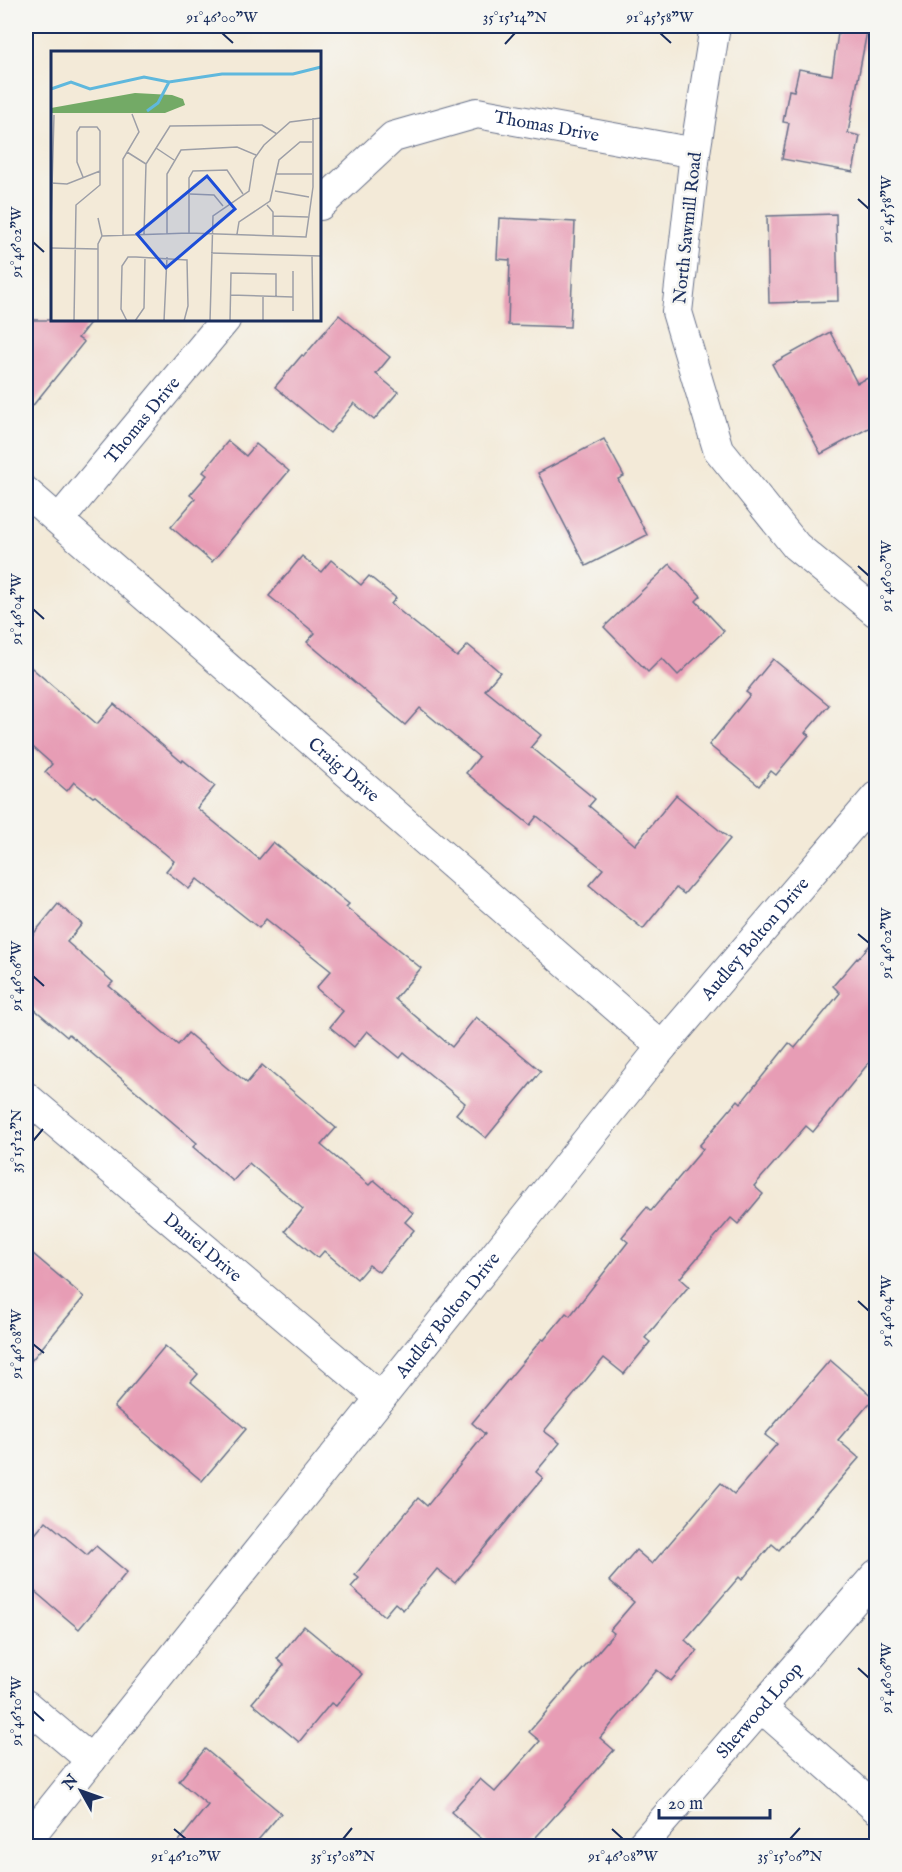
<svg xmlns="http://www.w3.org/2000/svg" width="902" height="1872" font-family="'IM FELL English',serif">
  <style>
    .building { fill: #e79db5 }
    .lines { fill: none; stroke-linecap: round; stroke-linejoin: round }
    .street-casing { stroke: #677089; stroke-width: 32 }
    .street { stroke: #fff; stroke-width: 30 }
    .ticks { fill: none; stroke: #1b2f5e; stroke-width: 2 }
    .labels { text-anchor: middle; stroke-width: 5; stroke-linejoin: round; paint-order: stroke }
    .street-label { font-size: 18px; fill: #1b2f5e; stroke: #f6f6f2 }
    .inset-river { fill: none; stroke: #5fb8dd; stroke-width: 3 }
    .inset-road { fill: none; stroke: #9d9fa7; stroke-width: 1.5 }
    .view { fill: #1d4ed8; fill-opacity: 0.15; stroke: #1d4ed8; stroke-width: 3 }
    .inset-edge { fill: none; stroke: #1b2f5e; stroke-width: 3 }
    .neatline { fill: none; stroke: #1b2f5e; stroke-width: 2 }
    .ticks-label { font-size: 15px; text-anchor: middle; fill: #1b2f5e }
  </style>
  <rect width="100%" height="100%" fill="#f6f6f2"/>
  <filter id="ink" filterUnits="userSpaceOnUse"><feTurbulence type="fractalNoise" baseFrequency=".0167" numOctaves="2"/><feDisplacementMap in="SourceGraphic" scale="12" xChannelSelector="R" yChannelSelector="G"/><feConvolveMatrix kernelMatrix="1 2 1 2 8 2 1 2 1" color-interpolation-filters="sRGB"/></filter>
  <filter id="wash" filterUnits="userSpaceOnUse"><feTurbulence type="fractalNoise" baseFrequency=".008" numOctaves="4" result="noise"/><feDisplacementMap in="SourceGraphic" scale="24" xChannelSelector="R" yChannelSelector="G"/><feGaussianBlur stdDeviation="1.35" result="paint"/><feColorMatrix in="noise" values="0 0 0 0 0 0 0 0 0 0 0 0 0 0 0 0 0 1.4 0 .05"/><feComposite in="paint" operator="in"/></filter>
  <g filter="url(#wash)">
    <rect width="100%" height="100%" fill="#f3ead8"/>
    <g id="blocks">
      <g class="building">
        <path d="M839,26H868L848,133L860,136L853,172L782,159L789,123L783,122L789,90L794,91L799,69L832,75Z"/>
        <path d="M836,214L838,301L769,303L767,216Z"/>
        <path d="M499,218L575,222L570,327L508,325L510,260L497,259Z"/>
        <path d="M339,315L390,357L376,374L398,392L374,420L354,403L330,433L275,387L302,355L304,356Z"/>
        <path d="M26,320H92L78,338L84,342L26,414Z"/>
        <path d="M830,332L857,383L868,378L876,394V424L821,454L772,364Z"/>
        <path d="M604,439L624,476L618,479L647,535L586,566L538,473Z"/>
        <path d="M228,441L246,456L256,444L289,471L212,562L171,527L195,499L190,495L207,475L203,472Z"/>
        <path d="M302,556L321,572L331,560L361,585L369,576L396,598L391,604L457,657L468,645L500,672L485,690L541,735L531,747L595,799L589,806L635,845L676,795L730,839L684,894L676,888L643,929L589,885L603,869L537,816L530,825L466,773L479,757L420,708L405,725L307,642L315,633L269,596Z"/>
        <path d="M670,564L701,596L696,601L724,631L678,675L662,658L648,672L604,627Z"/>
        <path d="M773,659L829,705L805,733L809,735L776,775L771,771L759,786L709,745L750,695L746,692Z"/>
        <path d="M26,663L97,724L114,704L182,762L183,760L215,786L197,808L259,859L273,842L349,904L346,907L421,968L395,999L452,1047L476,1017L541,1071L486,1138L456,1114L465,1103L404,1053L400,1058L367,1031L354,1047L330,1027L343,1011L316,988L331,971L266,919L259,928L197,879L189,889L166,871L174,861L95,796L93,797L74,782L67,791L45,772L52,764L26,741Z"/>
        <path d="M58,904L82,924L67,942L113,982L109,986L178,1045L188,1033L247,1083L262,1065L336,1128L321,1145L369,1185L374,1180L413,1213L405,1222L414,1230L379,1272L369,1265L357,1279L324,1251L318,1258L285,1231L303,1209L249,1163L233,1181L193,1147L197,1143L69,1034L67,1037L26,1002V943Z"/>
        <path d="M876,938V1054L813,1132L806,1126L754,1186L763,1194L738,1224L731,1218L680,1278L689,1286L645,1338L650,1342L624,1374L604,1358L544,1431L560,1443L536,1472L543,1478L455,1583L437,1569L403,1610L395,1603L384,1616L351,1587L359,1578L355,1575L418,1498L427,1506L485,1434L472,1423L542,1339L544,1340L566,1313L570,1316L628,1242L622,1237L647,1207L651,1211L703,1149L699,1146L738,1100L741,1103L789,1043L795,1048L840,993L833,986L857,958L858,959Z"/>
        <path d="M26,1248L84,1297L26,1367Z"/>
        <path d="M165,1346L198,1374L191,1382L246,1429L202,1481L114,1407Z"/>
        <path d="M830,1360L874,1398L838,1440L859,1458L779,1550L772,1544L742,1580L739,1577L685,1640L697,1651L671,1681L657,1670L600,1738L614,1750L528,1846H490L451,1812L480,1779L495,1792L540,1741L529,1732L614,1633L610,1630L634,1602L609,1581L636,1550L652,1564L721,1483L734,1494L777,1444L765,1435Z"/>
        <path d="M46,1521L87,1555L96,1546L127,1572L79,1629L26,1584V1545Z"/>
        <path d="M304,1626L362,1674L336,1706L331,1703L299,1742L252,1703L284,1665L277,1659Z"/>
        <path d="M205,1749L281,1813L253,1846H175L208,1805L179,1781Z"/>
      </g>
    </g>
  </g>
  <g filter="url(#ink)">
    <use href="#blocks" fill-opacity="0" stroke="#677089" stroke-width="1.5"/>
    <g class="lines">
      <defs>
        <g id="street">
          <path d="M715,26L695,153L677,312L718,449L796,546L876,612"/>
          <path id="s1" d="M320,205L393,137L477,113L695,153"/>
          <path id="s2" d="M26,492L662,1047"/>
          <path id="s3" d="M59,520L225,320"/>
          <path id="s4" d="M26,1097L381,1398"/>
          <path d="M26,1705L91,1760"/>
          <path d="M761,1707L876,1808"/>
          <path id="s5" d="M26,1841L662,1047L876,797"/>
          <path id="s6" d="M641,1846L876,1575"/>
        </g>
      </defs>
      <use href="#street" class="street-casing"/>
      <use href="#street" class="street"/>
    </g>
  </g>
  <path class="ticks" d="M222,33L233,43M660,33L671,43M505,44L515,33M858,199L869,209M33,242L44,252M858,566L869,576M33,609L44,619M858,934L869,943M33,976L44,986M33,1141L43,1129M858,1301L869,1311M33,1344L44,1353M858,1668L869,1678M33,1711L44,1721M174,1829L186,1839M612,1829L623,1839M343,1839L352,1828M790,1839L800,1828"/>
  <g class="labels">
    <g class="street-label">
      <text dy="6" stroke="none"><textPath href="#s1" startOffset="258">Thomas Drive</textPath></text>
      <text transform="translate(687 228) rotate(-84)" y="6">North Sawmill Road</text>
      <text dy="6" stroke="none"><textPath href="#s3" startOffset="130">Thomas Drive</textPath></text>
      <text dy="6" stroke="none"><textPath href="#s2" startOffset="422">Craig Drive</textPath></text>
      <text dy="6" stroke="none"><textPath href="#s5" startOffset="1160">Audley Bolton Drive</textPath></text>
      <text dy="6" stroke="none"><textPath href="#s4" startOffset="232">Daniel Drive</textPath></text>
      <text dy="6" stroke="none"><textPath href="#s5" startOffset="674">Audley Bolton Drive</textPath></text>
      <text dy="6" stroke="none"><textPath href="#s6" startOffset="180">Sherwood Loop</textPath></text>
    </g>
  </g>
  <g transform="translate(51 51)">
    <rect width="270" height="270" fill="#f3ead8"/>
    <path d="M84,42L121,44L132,48L134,54L114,62H0V57Z" fill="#73aa66"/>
    <path class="inset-river" d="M0,38L20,31L39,38L93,26L118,31L171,23H242L270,16M96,60L107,52L118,31"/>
    <path class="inset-road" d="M105,97L123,109M76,101L95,113M225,123H261M0,132L16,133L49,120M224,140L258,146M139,143L163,144L172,155M216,154L222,161V184M222,165L257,166M47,167L51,185M0,174L3,64M138,182V127L142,120L176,119L192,143M93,183L95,113L119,75L211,74L226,83M116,183V123L130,99L186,96L205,104M186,183L188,171L219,150L228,109L249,91H261M72,184V108L88,81L81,63M0,197L47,198M160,202L270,205M261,205L262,270M242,220V260M0,222V270M179,244L242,246M212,245V270M23,270L25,154L49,134V80L46,76H29L26,81V111L32,126M47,270V193L51,185L138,182L255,186L262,136V67M76,270L70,258L71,215L77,206H85L136,209L137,255L133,270M84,270L93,257L94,206M113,270L116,206M159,270L162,165L198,140L203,108L213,94L239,71L270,67M179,270L180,222L225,223V245"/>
    <path class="view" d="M156,125L184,158L115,217L86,183Z"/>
    <rect width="270" height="270" class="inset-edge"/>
  </g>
  <rect width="902" height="1872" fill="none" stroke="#f6f6f2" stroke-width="66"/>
  <g transform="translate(81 1791) rotate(310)" stroke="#f6f6f2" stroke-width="4.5" paint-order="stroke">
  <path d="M0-4.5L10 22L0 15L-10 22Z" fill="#1b2f5e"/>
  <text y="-9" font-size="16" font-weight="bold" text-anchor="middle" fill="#1b2f5e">N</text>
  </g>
  <path d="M659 1809v9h111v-9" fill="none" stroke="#1b2f5e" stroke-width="3"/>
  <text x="668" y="1809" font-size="18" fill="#1b2f5e" stroke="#f6f6f2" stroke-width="4.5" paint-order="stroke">20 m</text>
  <rect x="33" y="33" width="836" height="1806" class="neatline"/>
  <g class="ticks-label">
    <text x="222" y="22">91°46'00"W</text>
    <text x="515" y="22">35°15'14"N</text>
    <text x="660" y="22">91°45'58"W</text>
    <text transform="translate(886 209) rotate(-90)" y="5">91°45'58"W</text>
    <text transform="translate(16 242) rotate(-90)" y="5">91°46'02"W</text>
    <text transform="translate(886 576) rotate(-90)" y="5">91°46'00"W</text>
    <text transform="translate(16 609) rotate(-90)" y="5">91°46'04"W</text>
    <text transform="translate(886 943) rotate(-90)" y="5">91°46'02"W</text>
    <text transform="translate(16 976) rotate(-90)" y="5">91°46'06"W</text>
    <text transform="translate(16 1141) rotate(-90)" y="5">35°15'12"N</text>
    <text transform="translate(886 1311) rotate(-90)" y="5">91°46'04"W</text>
    <text transform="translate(16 1344) rotate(-90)" y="5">91°46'08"W</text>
    <text transform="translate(886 1678) rotate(-90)" y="5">91°46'06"W</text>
    <text transform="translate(16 1711) rotate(-90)" y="5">91°46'10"W</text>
    <text x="186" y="1861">91°46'10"W</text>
    <text x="343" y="1861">35°15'08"N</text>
    <text x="623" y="1861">91°46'08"W</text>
    <text x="790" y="1861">35°15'06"N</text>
  </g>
</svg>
